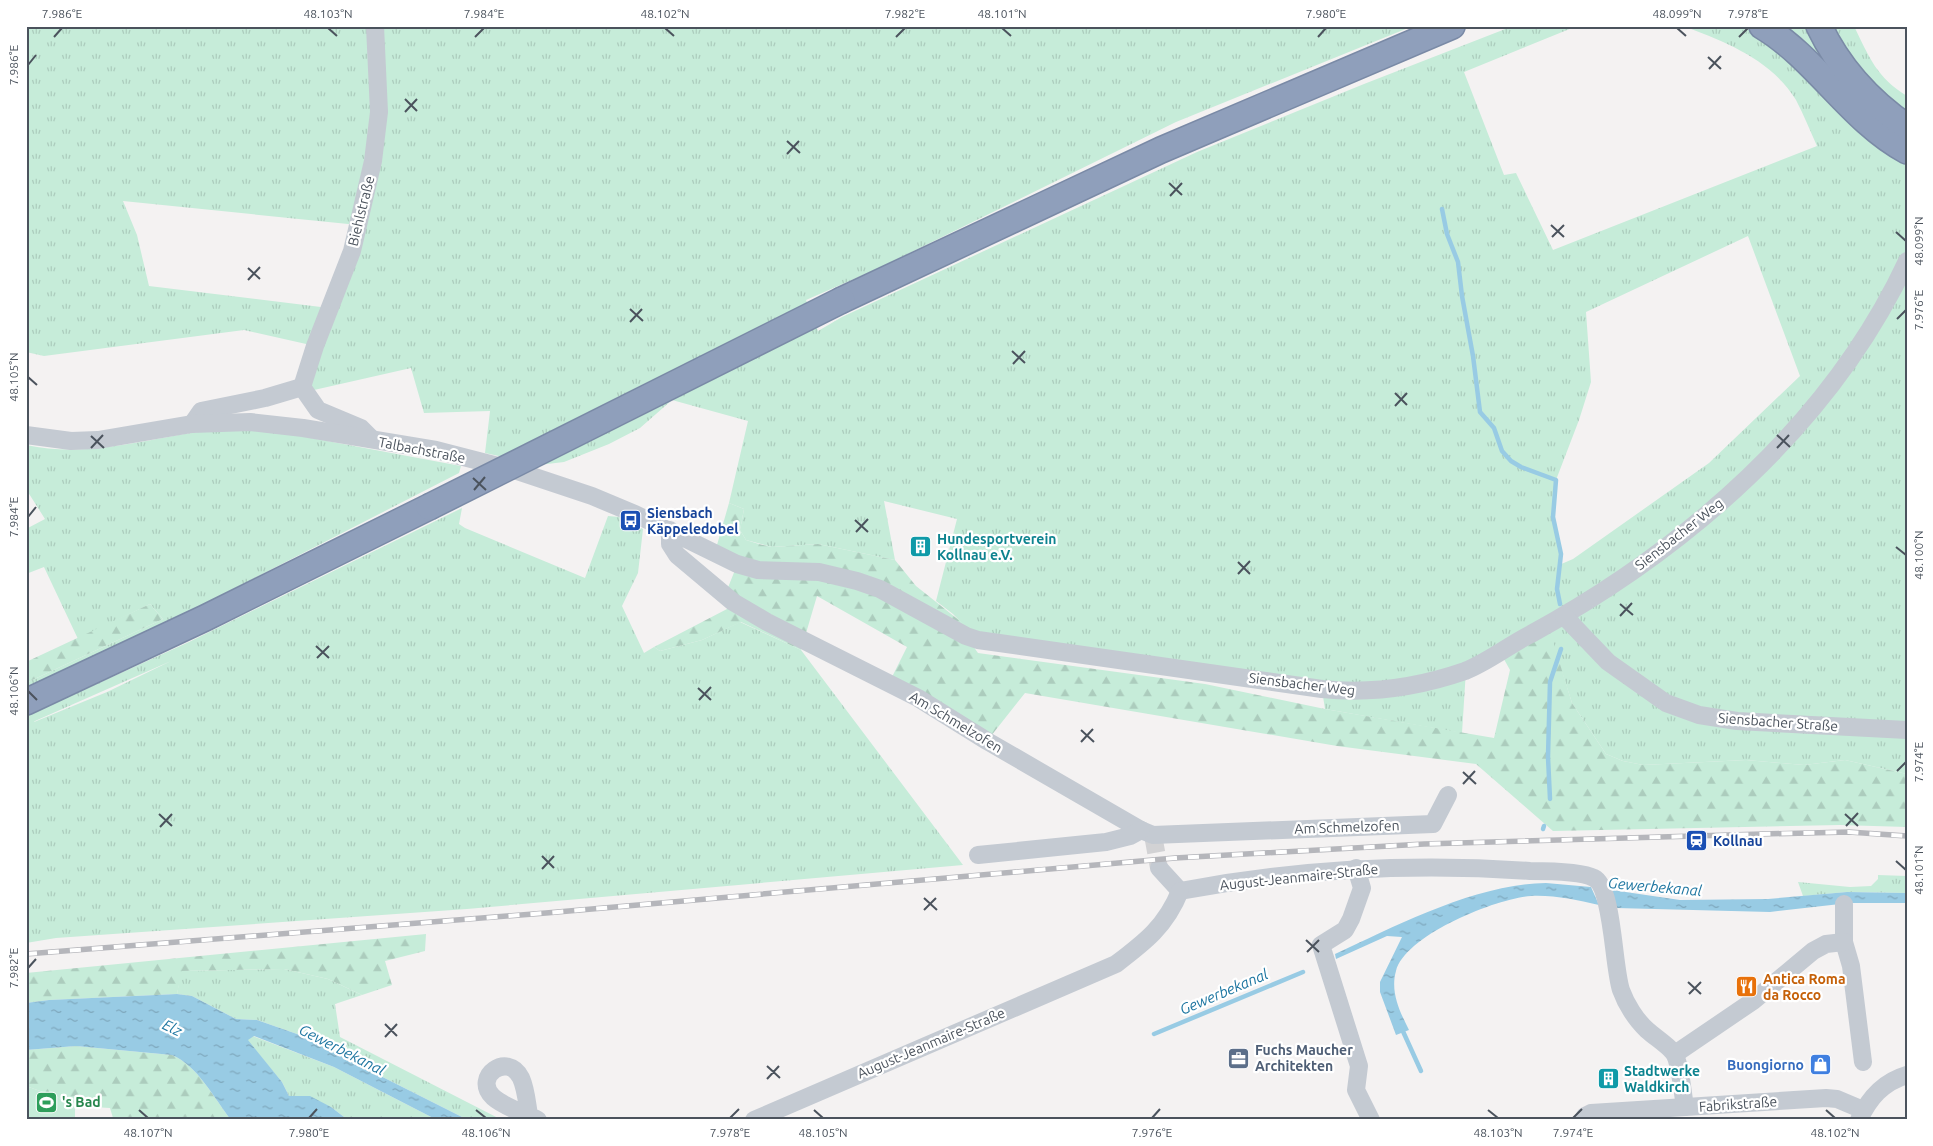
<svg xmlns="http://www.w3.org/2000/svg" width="1933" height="1146" font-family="Ubuntu,sans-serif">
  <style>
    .grass { fill: url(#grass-tufts); fill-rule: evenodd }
    .forest { fill: url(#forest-firs) }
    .pitch { fill: #c6ecd9 }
    .water { fill: url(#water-ripples) }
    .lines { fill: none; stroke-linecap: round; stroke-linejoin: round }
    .stream { stroke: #98cbe4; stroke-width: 4.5 }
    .minor-tunnel { stroke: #d2d2d4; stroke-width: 18; stroke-dasharray: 18 9; stroke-linecap: butt }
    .highway-casing { stroke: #7a8aa6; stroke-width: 28 }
    .minor { stroke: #c4cad2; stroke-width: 18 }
    .highway { stroke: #8f9fbb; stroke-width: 25 }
    .rail-casing { stroke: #b5b6bb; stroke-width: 5.5 }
    .rail { stroke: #fff; stroke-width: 4; stroke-dasharray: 11; stroke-linecap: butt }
    .highway-bridge-casing { stroke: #7a8aa6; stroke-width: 28; stroke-linecap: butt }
    .highway-bridge { stroke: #8f9fbb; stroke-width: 25 }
    .ticks { fill: none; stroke: #4b535d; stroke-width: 2 }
    .labels { text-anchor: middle; stroke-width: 4.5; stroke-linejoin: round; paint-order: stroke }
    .street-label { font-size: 14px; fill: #4b535d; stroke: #fff }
    .transit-label { font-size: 14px; font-weight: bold; fill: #164399; stroke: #fff; text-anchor: start }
    .culture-label { font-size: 14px; font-weight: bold; fill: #0d838f; stroke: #fff; text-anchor: start }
    .food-label { font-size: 14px; font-weight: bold; fill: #c56008; stroke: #fff; text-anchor: start }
    .service-label { font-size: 14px; font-weight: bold; fill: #4e5e75; stroke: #fff; text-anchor: start }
    .shop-label { font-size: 14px; font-weight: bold; fill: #366cbe; stroke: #fff; text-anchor: end }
    .leisure-label { font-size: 14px; font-weight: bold; fill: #27864d; stroke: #fff; text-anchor: start }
    .water-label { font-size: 15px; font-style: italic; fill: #1c75a0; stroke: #fff }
    .neatline { fill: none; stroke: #4b535d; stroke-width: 2 }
    .ticks-label { font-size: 12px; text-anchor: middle; fill: #4b535d }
  </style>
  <defs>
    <pattern id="grass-tufts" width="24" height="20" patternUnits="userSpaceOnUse" patternTransform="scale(1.25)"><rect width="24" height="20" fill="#c6ecd9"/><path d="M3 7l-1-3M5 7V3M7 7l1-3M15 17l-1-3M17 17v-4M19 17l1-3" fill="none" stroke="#acccbd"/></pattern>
    <pattern id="forest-firs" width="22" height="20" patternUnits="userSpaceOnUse" patternTransform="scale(1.25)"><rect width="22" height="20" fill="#c6ecd9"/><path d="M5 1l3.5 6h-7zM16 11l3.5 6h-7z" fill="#acccbd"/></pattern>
    <pattern id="water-ripples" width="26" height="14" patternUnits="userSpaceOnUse" patternTransform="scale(1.25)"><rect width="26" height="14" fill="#98cbe4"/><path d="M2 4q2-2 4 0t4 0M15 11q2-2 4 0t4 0" fill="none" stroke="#7ea7bc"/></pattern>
  </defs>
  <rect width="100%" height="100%" fill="#f4f2f2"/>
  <g class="grass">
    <path d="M26,26H1413L1176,122L879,268L806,300L818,331L842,317L1197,152L1364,84L1513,26H1577L1464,72L1504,175L1516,173L1553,250L1817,146C1810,131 1804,115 1796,100C1772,60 1724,41 1683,26H1854C1869,57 1877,78 1907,96V774L1845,760L1804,765L1746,760L1643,765L1623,761L1606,754L1572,703L1547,625L1466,670L1462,733L1325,709L1322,690L978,640L953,614L936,601L957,519L884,501L895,560L818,544L772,547L746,540L740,530L744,509L729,503L748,421L672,400L640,428L609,444L564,462L539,465L485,453L490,411L424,413L411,368L314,390L308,388L315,346L244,330L44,356L26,352ZM123,201L358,225L329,308L149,286L137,235ZM1748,236L1800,376L1709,463L1573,559L1559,565L1561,554L1553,517L1556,480L1579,420L1591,382L1586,312Z"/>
    <path d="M263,429L461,466L459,473L163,625L26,689V683L163,619L150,604L78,639L44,567L26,574V529L45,519L26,489V445C90,459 150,437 213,430C229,429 246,429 263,429Z"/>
    <path d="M462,508L459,524L465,528L585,578L608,516L620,517L643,529L638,573L622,606L644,653L654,647L660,651L702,640L740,622L801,650L963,865L467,909L56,938L26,943V716L189,642ZM171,661L107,692L34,722L35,721Z"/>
    <path d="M1878,875L1907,876V893L1847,892L1803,896L1798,882L1850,887L1871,886L1878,879Z"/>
    <path d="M284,969L328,979L362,995L335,1004L340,1037L502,1120H468L297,1034L257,1020L236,1019L192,996L177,994L181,971Z"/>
    <path d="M253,1036L334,1067L437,1120H348L331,1107L289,1096L282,1082L247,1040Z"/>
  </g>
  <g class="forest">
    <path d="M729,503L744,509L740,530L746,540L759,544L772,547L818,544L895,560L916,586L965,625L966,636L978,653L1205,684L1325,709L1494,738L1510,670L1500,652L1548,625L1572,703L1606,754L1623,761L1643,765L1746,760L1804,765L1845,760L1907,774V827L1840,825L1553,831L1476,764L1337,746L1025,693L987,741L889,683L907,647L817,596L801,650L741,622L702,640L660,651L654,647L727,609L725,595L737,565L715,552Z"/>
    <path d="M150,604L163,619L26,683V662Z"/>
    <path d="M426,934L425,951L385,961L392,985L362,995L328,979L284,969L182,971L177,994L49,1000L26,1003V973Z"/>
    <path d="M76,1046L172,1055C198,1066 214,1098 231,1120H116L113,1118L110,1108L75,1106L57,1097L26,1086V1050Z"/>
  </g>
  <path class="pitch" d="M26,1086L57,1097L75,1106V1120H26Z"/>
  <g class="water">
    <path d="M1546,883L1591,887L1599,905C1576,900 1555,895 1531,896C1497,898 1405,935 1396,971C1390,992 1400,1012 1409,1030L1396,1035L1380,992V982L1402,937L1387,936L1336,959L1335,954C1398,925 1476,884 1546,883Z"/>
    <path d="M1612,890L1680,900L1768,899L1847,892L1907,893V903H1849L1770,912L1616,908Z"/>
    <path d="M177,994L192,996L236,1019L257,1020L297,1034L468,1120H437L334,1067L254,1036L248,1040L282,1082L289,1096H310L331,1107L348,1120H231C214,1098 198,1066 172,1055L76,1046L26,1050V1003L49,1000Z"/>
  </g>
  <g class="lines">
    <g class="stream">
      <path d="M1442,209L1447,234L1458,262L1462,296L1473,356L1480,412L1494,428L1502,451L1511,461L1521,467L1556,480L1553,517L1561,554L1557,589L1560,604"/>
      <path d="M1550,799L1548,757L1550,682L1561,649"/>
      <path d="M1543,829L1544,826"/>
      <path d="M1401,1027L1421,1071"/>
      <path d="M1154,1034L1303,972"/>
    </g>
    <path class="minor-tunnel" d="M1153,835L1159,868"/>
    <defs>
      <g id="highway">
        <path d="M1762,26C1817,59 1850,120 1907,151"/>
        <path d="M1819,26C1839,68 1869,101 1907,127"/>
        <path d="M842,300L1161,150L1452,26"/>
        <path d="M26,702L205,618L429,507"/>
      </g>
    </defs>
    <use href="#highway" class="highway-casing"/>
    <g class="minor">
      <path d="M302,387L315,346L352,251L373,161L379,112L375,26"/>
      <path d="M192,424L201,411L265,398L302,387L318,410L361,428L370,437"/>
      <path d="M26,435L71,441L98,440L192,424L250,422L303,428L436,450L514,470L592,496L635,514L737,564L758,570L819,572L857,581L880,589L966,636L978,640L1322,689C1370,694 1419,687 1465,671C1488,662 1509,645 1531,634C1686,549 1831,424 1907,261"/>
      <path d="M670,530V544L677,555L733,602L767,622L918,698L987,741L1141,830L1153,835L1433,824L1448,795"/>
      <path d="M1564,616L1608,662L1666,703L1699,715L1737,721L1907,730"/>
      <path d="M978,855L1106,842L1130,836L1141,830"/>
      <path d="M1159,868L1180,891"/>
      <path d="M1356,868L1362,888L1351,919L1345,930L1321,945L1359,1066L1356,1090L1371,1120"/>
      <path d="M1180,891C1296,869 1413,863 1530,871C1545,871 1581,871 1594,878C1613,887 1613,966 1621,990C1626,1004 1636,1020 1647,1030C1656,1038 1666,1044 1673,1052C1680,1060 1683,1096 1685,1107"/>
      <path d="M1844,904V942L1851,966L1863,1062"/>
      <path d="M1675,1054L1753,1001L1813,951L1826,944L1844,942"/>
      <path d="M529,1115C527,1103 526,1089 521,1078C508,1051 472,1077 493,1097C504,1107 524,1113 538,1120"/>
      <path d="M754,1120L1116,964C1145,942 1166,926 1180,891"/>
      <path d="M1583,1120L1585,1116L1591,1113L1826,1098L1837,1099L1863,1110"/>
      <path d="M1859,1120C1869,1098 1883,1082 1907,1075"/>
    </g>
    <use href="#highway" class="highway"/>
    <defs>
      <path id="rail" d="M26,954L546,913L1175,858L1424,844L1762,834L1849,832L1907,836"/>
    </defs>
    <use href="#rail" class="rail-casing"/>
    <use href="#rail" class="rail"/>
    <defs>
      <path id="highway-bridge" d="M429,507L842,300"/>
    </defs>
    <use href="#highway-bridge" class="highway-bridge-casing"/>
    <use href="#highway-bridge" class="highway-bridge"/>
  </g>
  <path class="ticks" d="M328,28L337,36M665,28L674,36M1002,28L1011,36M1677,28L1686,36M54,37L62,28M475,37L484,28M896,37L905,28M1318,37L1326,28M1739,37L1748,28M1708,57L1721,69M28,65L36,55M1709,69L1721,56M405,99L417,111M405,112L417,99M787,141L800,153M787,154L799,141M1169,183L1182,195M1170,196L1182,183M1551,225L1564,237M1896,232L1906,241M1552,237L1564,225M248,268L260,279M248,280L260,267M630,309L643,321M1897,319L1906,310M630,322L642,309M1012,351L1025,363M1013,364L1025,351M28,377L37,385M1395,393L1407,405M1395,406L1407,393M1777,435L1790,447M91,436L104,448M91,448L103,435M1777,448L1789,435M473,478L486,490M474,490L485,477M28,517L36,507M855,520L868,532M856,532L868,519M1896,547L1906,555M1238,562L1250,574M1238,574L1250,561M1620,604L1633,615M1620,616L1632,603M316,646L329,658M317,658L329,646M698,688L711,700M28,691L37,700M699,700L711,687M1081,730L1094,742M1081,742L1093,729M1897,771L1906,762M1463,772L1476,784M1463,784L1475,771M159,814L172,826M1845,814L1858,826M1846,826L1858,813M160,827L172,814M542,856L554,868M1896,861L1906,870M542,869L554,856M924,898L937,910M924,910L936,898M1306,940L1319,952M1307,952L1319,940M28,968L36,959M1688,982L1701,994M1689,994L1701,982M385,1024L397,1036M385,1037L397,1024M767,1066L780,1078M767,1079L779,1066M139,1110L148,1118M476,1110L486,1118M814,1110L823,1118M1488,1110L1498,1118M1826,1110L1835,1118M309,1118L317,1109M730,1118L739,1109M1152,1118L1160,1109M1573,1118L1582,1109"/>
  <defs>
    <symbol id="bus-square" viewBox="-11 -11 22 22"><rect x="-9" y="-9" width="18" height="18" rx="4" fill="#1a4fb4" stroke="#fff"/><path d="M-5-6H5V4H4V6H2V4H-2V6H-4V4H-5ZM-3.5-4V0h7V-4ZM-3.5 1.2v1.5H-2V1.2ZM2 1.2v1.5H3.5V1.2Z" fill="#fff"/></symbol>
    <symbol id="building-square" viewBox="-11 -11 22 22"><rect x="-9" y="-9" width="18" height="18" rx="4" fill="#0f9aa8" stroke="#fff"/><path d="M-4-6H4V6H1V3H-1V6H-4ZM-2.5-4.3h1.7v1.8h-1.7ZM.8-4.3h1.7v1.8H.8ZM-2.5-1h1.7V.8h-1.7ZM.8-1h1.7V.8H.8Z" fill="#fff"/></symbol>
    <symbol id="station-square" viewBox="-11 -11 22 22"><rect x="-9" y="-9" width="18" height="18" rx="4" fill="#1a4fb4" stroke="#fff"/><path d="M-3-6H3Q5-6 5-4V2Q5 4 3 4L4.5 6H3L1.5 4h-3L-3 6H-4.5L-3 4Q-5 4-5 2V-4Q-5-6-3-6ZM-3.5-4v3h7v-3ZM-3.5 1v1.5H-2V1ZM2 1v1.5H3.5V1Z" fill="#fff"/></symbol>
    <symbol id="restaurant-square" viewBox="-11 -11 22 22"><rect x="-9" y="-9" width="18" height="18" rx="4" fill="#e8710a" stroke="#fff"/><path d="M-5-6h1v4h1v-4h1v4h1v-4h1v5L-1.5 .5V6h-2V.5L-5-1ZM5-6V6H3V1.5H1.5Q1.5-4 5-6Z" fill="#fff"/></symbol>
    <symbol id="office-square" viewBox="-11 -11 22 22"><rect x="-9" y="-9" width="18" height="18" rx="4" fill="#5c6f8a" stroke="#fff"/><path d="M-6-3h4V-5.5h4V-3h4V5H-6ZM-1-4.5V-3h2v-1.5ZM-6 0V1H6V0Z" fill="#fff"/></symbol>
    <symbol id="shop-square" viewBox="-11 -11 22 22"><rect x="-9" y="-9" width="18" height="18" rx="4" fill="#3f7fe0" stroke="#fff"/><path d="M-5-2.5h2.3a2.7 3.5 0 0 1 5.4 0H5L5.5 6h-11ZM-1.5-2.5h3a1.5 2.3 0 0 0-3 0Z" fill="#fff"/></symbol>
    <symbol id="stadium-square" viewBox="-11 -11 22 22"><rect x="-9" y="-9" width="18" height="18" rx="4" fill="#2e9e5b" stroke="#fff"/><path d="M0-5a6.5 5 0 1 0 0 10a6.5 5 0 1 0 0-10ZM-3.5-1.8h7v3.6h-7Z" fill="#fff"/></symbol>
  </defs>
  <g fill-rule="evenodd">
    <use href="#bus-square" x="618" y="508" width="25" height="25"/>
    <use href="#building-square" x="908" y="534" width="25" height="25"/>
    <use href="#station-square" x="1684" y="828" width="25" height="25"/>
    <use href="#restaurant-square" x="1734" y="974" width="25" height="25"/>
    <use href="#office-square" x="1226" y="1046" width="25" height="25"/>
    <use href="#shop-square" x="1808" y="1052" width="25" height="25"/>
    <use href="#building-square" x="1596" y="1066" width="25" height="25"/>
    <use href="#stadium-square" x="34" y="1090" width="25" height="25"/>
  </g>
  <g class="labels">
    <g class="street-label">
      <text transform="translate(361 211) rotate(-76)" y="5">Biehlstraße</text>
      <text transform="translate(422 450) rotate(11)" y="5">Talbachstraße</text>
      <text transform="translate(1679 534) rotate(-38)" y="5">Siensbacher Weg</text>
      <text transform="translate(1302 684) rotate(7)" y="5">Siensbacher Weg</text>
      <text transform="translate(956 722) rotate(31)" y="5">Am Schmelzofen</text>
      <text transform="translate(1778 722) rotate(4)" y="5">Siensbacher Straße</text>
      <text transform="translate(1347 827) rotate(-2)" y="5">Am Schmelzofen</text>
      <text transform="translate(1299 877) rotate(-6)" y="5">August-Jeanmaire-Straße</text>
      <text transform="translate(931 1043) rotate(-23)" y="5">August-Jeanmaire-Straße</text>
      <text transform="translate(1738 1104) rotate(-4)" y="5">Fabrikstraße</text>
    </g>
    <g class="transit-label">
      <text x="647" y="518">Siensbach<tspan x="647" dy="16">Käppeledobel</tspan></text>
      <text x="1713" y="846">Kollnau</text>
    </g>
    <g class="culture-label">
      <text x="937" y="544">Hundesportverein<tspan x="937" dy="16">Kollnau e.V.</tspan></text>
      <text x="1624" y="1076">Stadtwerke<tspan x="1624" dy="16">Waldkirch</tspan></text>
    </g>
    <g class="food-label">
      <text x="1763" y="984">Antica Roma<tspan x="1763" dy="16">da Rocco</tspan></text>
    </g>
    <g class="service-label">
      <text x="1255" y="1055">Fuchs Maucher<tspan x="1255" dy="16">Architekten</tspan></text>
    </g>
    <g class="shop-label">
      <text x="1804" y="1070">Buongiorno</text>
    </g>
    <g class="leisure-label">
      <text x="62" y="1107">'s Bad</text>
    </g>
    <g class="water-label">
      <text transform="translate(1655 887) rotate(5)" y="5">Gewerbekanal</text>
      <text transform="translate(1224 992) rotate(-23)" y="5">Gewerbekanal</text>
      <text transform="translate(172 1028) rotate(26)" y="5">Elz</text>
      <text transform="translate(342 1050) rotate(27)" y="5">Gewerbekanal</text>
    </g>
  </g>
  <rect width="1933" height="1146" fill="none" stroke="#ffffff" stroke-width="55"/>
  <rect x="28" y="28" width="1878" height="1090" class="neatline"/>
  <g class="ticks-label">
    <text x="62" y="18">7.986°E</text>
    <text x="328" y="18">48.103°N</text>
    <text x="484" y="18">7.984°E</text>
    <text x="665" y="18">48.102°N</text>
    <text x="905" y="18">7.982°E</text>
    <text x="1002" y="18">48.101°N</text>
    <text x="1326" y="18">7.980°E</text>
    <text x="1677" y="18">48.099°N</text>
    <text x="1748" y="18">7.978°E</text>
    <text transform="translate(14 65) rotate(-90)" y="4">7.986°E</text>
    <text transform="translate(1919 241) rotate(-90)" y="4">48.099°N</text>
    <text transform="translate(1919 310) rotate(-90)" y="4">7.976°E</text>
    <text transform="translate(14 377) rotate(-90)" y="4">48.105°N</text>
    <text transform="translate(14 517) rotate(-90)" y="4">7.984°E</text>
    <text transform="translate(1919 555) rotate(-90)" y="4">48.100°N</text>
    <text transform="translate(14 691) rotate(-90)" y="4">48.106°N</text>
    <text transform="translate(1919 762) rotate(-90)" y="4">7.974°E</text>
    <text transform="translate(1919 870) rotate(-90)" y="4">48.101°N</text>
    <text transform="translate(14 968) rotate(-90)" y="4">7.982°E</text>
    <text x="148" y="1137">48.107°N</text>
    <text x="309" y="1137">7.980°E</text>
    <text x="486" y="1137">48.106°N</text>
    <text x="730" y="1137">7.978°E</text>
    <text x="823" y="1137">48.105°N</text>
    <text x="1152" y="1137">7.976°E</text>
    <text x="1498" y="1137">48.103°N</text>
    <text x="1573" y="1137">7.974°E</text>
    <text x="1835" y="1137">48.102°N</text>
  </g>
</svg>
